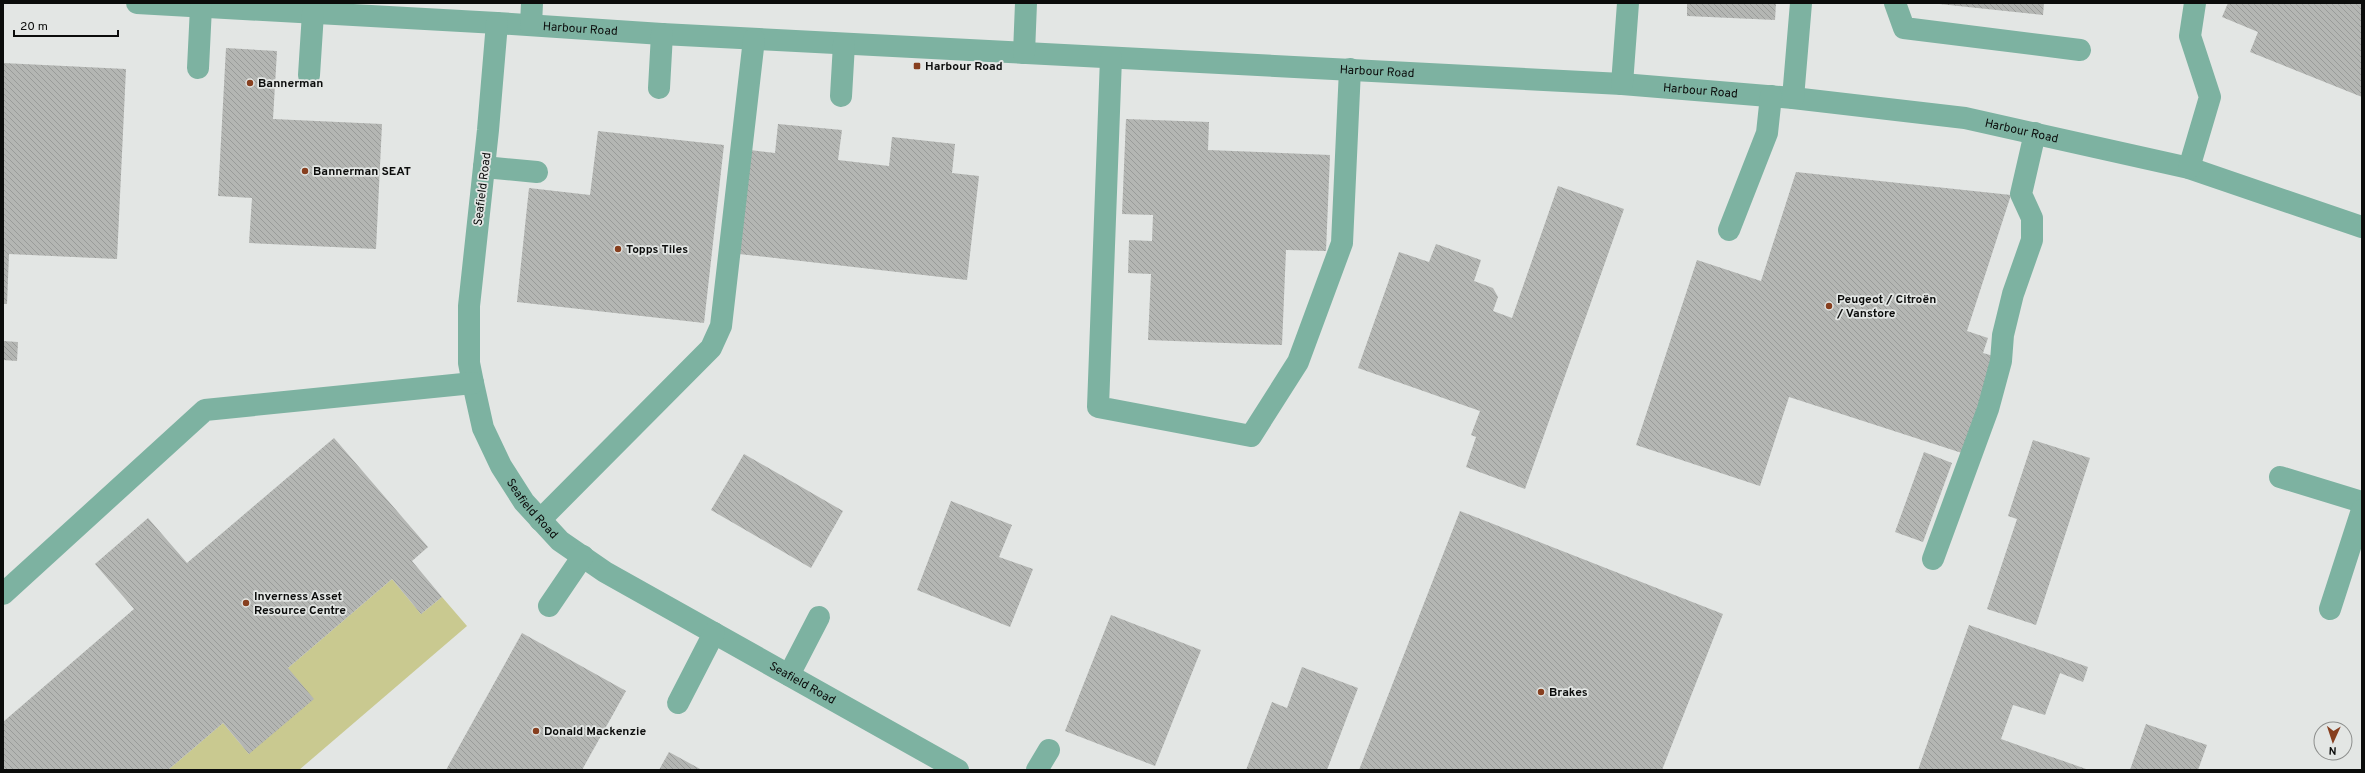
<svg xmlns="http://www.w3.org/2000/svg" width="2365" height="773" font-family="Overpass,sans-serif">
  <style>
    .green { fill: #c9c990 }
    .building { fill: url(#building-back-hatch) }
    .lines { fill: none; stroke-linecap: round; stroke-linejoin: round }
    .minor { stroke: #7db2a1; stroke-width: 22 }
    .poi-dot { fill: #873f1f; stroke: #e3e6e4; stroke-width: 1.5 }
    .labels { text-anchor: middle; stroke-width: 3.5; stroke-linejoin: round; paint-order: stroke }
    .street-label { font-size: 12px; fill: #0b0c0b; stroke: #e3e6e4 }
    .poi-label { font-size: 12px; font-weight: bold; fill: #0b0c0b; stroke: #e3e6e4; text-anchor: start }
  </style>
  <defs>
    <pattern id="building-back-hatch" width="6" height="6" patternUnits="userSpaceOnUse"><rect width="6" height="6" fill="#b4b6b3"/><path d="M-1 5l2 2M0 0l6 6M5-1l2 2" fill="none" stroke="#999b99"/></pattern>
  </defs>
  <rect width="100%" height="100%" fill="#e3e6e4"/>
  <path class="green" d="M392,579L421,614L442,597L467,626L299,770H168L223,723L249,754L288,668Z"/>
  <g class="building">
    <path d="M1687,3H1776L1775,20L1687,16Z"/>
    <path d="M1930,3H2044L2043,15Z"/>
    <path d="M2228,3H2362V97L2250,52L2258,32L2222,17Z"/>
    <path d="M226,48L277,51L273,119L382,124L376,249L249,243L252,198L218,196Z"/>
    <path d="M3,63L126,69L117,259L9,254L7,304H3Z"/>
    <path d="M1126,119L1209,122L1208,150L1330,155L1326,251L1286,250L1282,345L1148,340L1151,274L1128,273L1129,240L1152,241L1153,215L1122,214Z"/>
    <path d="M778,124L842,130L838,160L889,166L892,137L955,144L952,173L979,176L967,280L739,254L750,150L775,153Z"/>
    <path d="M598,131L724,145L704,323L517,302L529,188L590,195Z"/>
    <path d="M1796,172L2011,195L1967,331L1988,338L1983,353L1997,357L1965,454L1789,397L1760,486L1636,445L1697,260L1761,281Z"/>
    <path d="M1558,186L1624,209L1525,489L1466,467L1476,437L1471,435L1480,411L1358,368L1399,252L1429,262L1436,244L1481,260L1474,281L1493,288L1498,297L1493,311L1512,318Z"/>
    <path d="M3,341L18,342L17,361L3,360Z"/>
    <path d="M334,438L428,547L412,561L442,597L421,614L392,579L288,668L314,699L249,754L223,723L168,770H3V722L134,609L95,564L148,518L187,563Z"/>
    <path d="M2033,440L2090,458L2036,625L1987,609L2017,519L2008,516Z"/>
    <path d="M1924,452L1952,463L1923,542L1895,532Z"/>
    <path d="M744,454L843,511L811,568L711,510Z"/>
    <path d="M951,501L1012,525L999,557L1033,569L1010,627L917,590Z"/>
    <path d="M1460,511L1723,614L1662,770H1359Z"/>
    <path d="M1111,615L1201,650L1155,766L1065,731Z"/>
    <path d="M1969,625L2088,667L2083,682L2060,673L2045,715L2013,705L2001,739L2089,770H1918Z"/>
    <path d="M522,633L626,691L582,770H446Z"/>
    <path d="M1302,667L1358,688L1327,770H1246L1272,702L1287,708Z"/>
    <path d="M2146,724L2207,745L2198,770H2130Z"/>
    <path d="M669,752L702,770H659Z"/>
  </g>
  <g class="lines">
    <g class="minor">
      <path id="s1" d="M137,3L497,23L662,34L1622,84L1793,98L1965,118L2189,168L2362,227"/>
      <path d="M1895,3L1904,28L2080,50"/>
      <path id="s2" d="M497,23L488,130L469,306V363L473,383L483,428L501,466L524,502L560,541L605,572L958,770"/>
      <path d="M531,25L532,3"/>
      <path d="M1024,53L1026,3"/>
      <path d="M1111,58L1098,407L1251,436L1298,362L1342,243L1350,69"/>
      <path d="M198,68L201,7"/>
      <path d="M309,75L313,13"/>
      <path d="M1622,84L1628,3"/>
      <path d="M659,88L662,34"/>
      <path d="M841,96L844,44"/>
      <path d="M1793,98L1801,3"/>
      <path d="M484,167L537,172"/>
      <path d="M2189,168L2210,97L2190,36L2195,3"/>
      <path d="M1729,230L1767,133L1771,96"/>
      <path d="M2280,477L2362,502"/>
      <path d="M540,520L711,348L721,326L754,39"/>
      <path d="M1933,559L1988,409L2001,361L2003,335L2013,294L2032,240V218L2021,194L2035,133"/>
      <path d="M3,594L205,410L473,383"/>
      <path d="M549,606L583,556"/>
      <path d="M2330,609L2362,510"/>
      <path d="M789,675L819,617"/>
      <path d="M678,703L714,633"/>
      <path d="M1037,770L1049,750"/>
    </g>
  </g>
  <g class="poi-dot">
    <rect x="913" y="62" width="8" height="8" rx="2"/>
    <circle cx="250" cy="83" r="4"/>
    <circle cx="305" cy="171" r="4"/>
    <circle cx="618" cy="249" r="4"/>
    <circle cx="1829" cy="306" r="4"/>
    <circle cx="246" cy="603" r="4"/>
    <circle cx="1541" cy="692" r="4"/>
    <circle cx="536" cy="731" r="4"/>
  </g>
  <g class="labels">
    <g class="street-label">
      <text dy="4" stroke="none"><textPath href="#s1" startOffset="444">Harbour Road</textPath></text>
      <text dy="4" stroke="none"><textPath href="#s1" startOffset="1242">Harbour Road</textPath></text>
      <text dy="4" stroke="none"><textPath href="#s1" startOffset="1566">Harbour Road</textPath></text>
      <text dy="4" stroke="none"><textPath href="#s1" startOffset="1890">Harbour Road</textPath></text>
      <text transform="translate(482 189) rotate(-83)" y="4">Seafield Road</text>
      <text dy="4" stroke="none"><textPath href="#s2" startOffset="503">Seafield Road</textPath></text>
      <text dy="4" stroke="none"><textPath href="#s2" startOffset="827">Seafield Road</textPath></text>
    </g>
    <g class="poi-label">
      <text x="925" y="70">Harbour Road</text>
      <text x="258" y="87">Bannerman</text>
      <text x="313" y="175">Bannerman SEAT</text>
      <text x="626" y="253">Topps Tiles</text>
      <text x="1837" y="303">Peugeot / Citroën<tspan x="1837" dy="14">/ Vanstore</tspan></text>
      <text x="254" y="600">Inverness Asset<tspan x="254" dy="14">Resource Centre</tspan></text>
      <text x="1549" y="696">Brakes</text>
      <text x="544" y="735">Donald Mackenzie</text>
    </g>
  </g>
  <rect width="2365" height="773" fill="none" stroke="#0b0c0b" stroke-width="8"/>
  <g transform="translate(2333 741) rotate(183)"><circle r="19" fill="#e3e6e4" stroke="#8d8f8d"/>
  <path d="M0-3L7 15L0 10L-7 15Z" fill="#873f1f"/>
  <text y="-6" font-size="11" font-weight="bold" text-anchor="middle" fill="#0b0c0b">N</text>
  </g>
  <path d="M14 30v6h104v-6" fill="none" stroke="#0b0c0b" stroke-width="2"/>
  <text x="20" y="30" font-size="12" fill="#0b0c0b" stroke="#e3e6e4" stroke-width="3" paint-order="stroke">20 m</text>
</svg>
